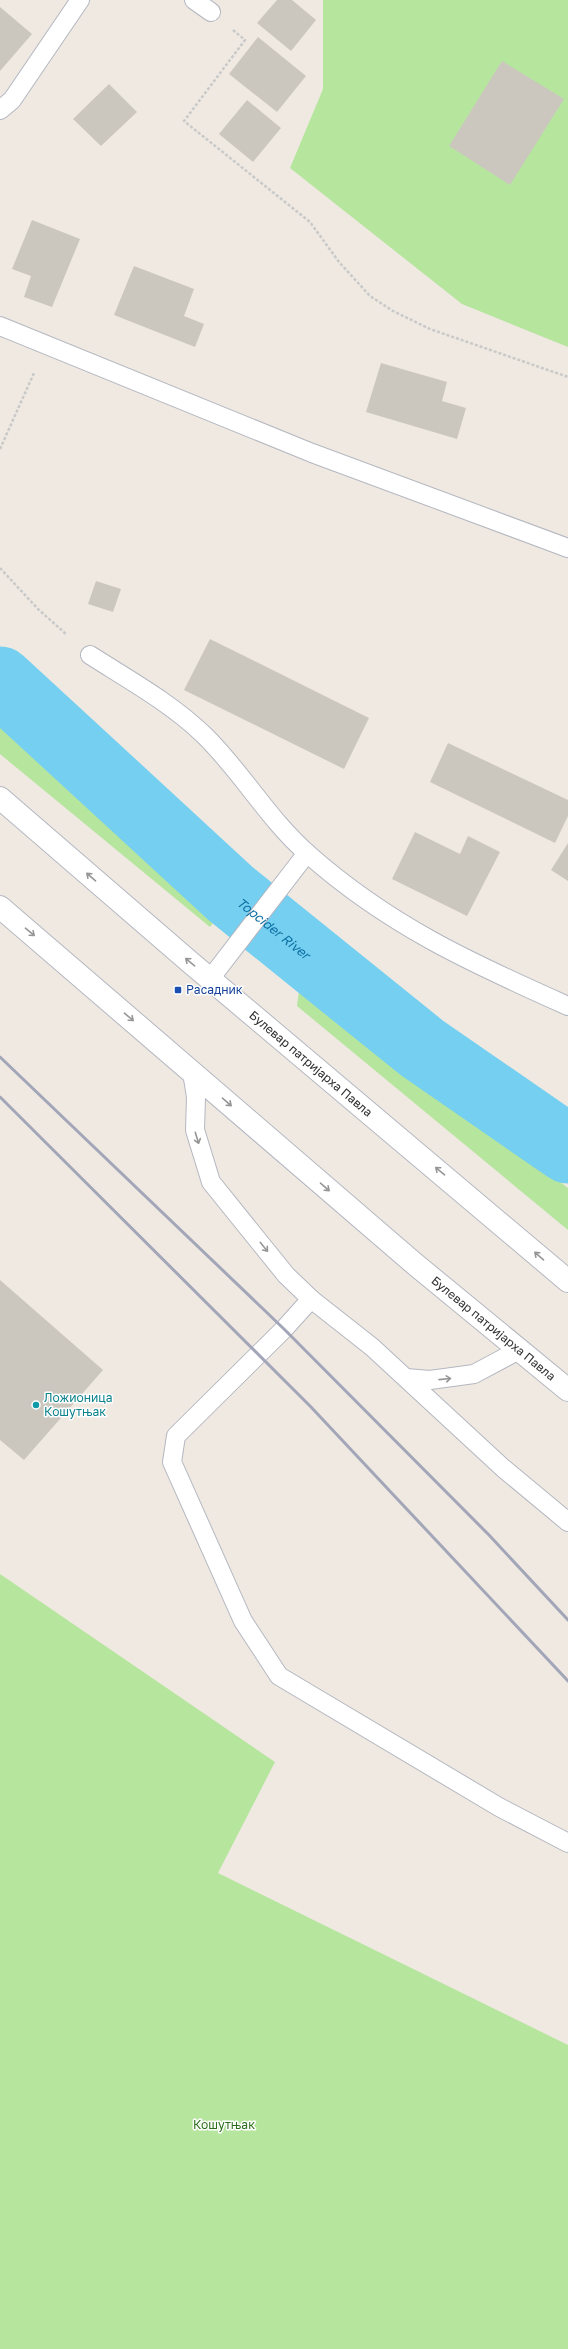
<svg xmlns="http://www.w3.org/2000/svg" width="568" height="2349" font-family="'Golos Text',sans-serif">
  <style>
    .green { fill: #b6e59e }
    .lines { fill: none; stroke-linecap: round; stroke-linejoin: round }
    .river { stroke: #75cff0; stroke-width: 69 }
    .building { fill: #cbc7bf }
    .service-casing { stroke: #b4b7c1; stroke-width: 20 }
    .secondary-casing { stroke: #b4b7c1; stroke-width: 24 }
    .path { stroke: #c9c9c9; stroke-width: 2.5; stroke-dasharray: 3 2; stroke-linecap: butt }
    .service { stroke: #fff; stroke-width: 18 }
    .secondary { stroke: #fff; stroke-width: 22 }
    .rail { stroke: #a3a6b8; stroke-width: 3 }
    .oneway { stroke: #969696 }
    .transit-dot { fill: #1a4fb4; stroke: #fff; stroke-width: 1.5 }
    .culture-dot { fill: #0f9aa8; stroke: #fff; stroke-width: 1.5 }
    .labels { text-anchor: middle; stroke-width: 3; stroke-linejoin: round; paint-order: stroke }
    .transit-label { font-size: 12px; fill: #164399; stroke: #fff; text-anchor: start }
    .street-label { font-size: 12px; fill: #2e2e2e; stroke: #fff }
    .culture-label { font-size: 12px; fill: #0d838f; stroke: #fff; text-anchor: start }
    .park-label { font-size: 12px; fill: #2c6e1b; stroke: #fff }
    .water-label { font-size: 13px; font-style: italic; fill: #0d6fa3; stroke: #fff }
  </style>
  <rect width="100%" height="100%" fill="#efe9e1"/>
  <g class="green">
    <path d="M323,0H568V347L462,304L290,168L323,89Z"/>
    <path d="M0,694L224,908L210,927L0,754Z"/>
    <path d="M300,983L568,1188V1230L297,1006Z"/>
    <path d="M0,1574L275,1762L218,1873L568,2045V2349H0Z"/>
  </g>
  <g class="lines">
    <path class="river" id="s1" d="M0,681L231,894L422,1048L568,1149"/>
  </g>
  <g class="building">
    <path d="M277,0H292L316,20L291,51L257,23Z"/>
    <path d="M0,7L32,34L0,71Z"/>
    <path d="M258,37L306,76L277,112L229,74Z"/>
    <path d="M502,61L564,99L510,185L449,146Z"/>
    <path d="M109,84L137,112L101,146L73,119Z"/>
    <path d="M247,100L281,128L253,162L219,134Z"/>
    <path d="M32,220L80,239L52,307L24,297L31,276L12,269Z"/>
    <path d="M134,266L194,289L184,316L204,324L195,347L114,315Z"/>
    <path d="M381,363L447,382L442,401L466,408L457,439L366,412Z"/>
    <path d="M96,581L121,589L113,612L88,604Z"/>
    <path d="M210,639L369,718L344,769L184,690Z"/>
    <path d="M448,743L568,800V816L555,843L430,782Z"/>
    <path d="M415,832L460,854L468,836L500,852L467,916L392,879Z"/>
    <path d="M568,843V881L551,870Z"/>
    <path d="M0,1280L103,1370L24,1460L0,1440Z"/>
  </g>
  <g class="lines">
    <defs>
      <g id="service">
        <path d="M194,0L211,12"/>
        <path d="M0,110L12,100L80,0"/>
        <path d="M0,326L312,453L568,548"/>
        <path d="M90,655C129,680 171,703 204,735C242,772 268,819 308,854C388,925 471,963 568,1006"/>
        <path d="M210,979L307,853"/>
        <path d="M192,1072L196,1097L195,1130L211,1182L286,1275L311,1299L372,1347L503,1468L568,1522"/>
        <path d="M311,1299L284,1329L176,1436L172,1462L243,1621L279,1676L499,1807L568,1843"/>
        <path d="M406,1378L430,1380L474,1374L519,1350"/>
      </g>
      <g id="secondary">
        <path id="s2" d="M0,798L191,963L568,1281"/>
        <path id="s3" d="M0,907L416,1265L568,1390"/>
      </g>
    </defs>
    <use href="#service" class="service-casing"/>
    <use href="#secondary" class="secondary-casing"/>
    <g class="path">
      <path d="M233,30L245,40L184,121L310,222L339,262L370,296L393,311L430,329L568,377"/>
      <path d="M0,449L34,373"/>
      <path d="M0,568L38,609L67,635"/>
    </g>
    <use href="#service" class="service"/>
    <use href="#secondary" class="secondary"/>
    <g class="rail">
      <path d="M0,1057L284,1329L489,1535L568,1620"/>
      <path d="M0,1097L311,1407L568,1681"/>
    </g>
  </g>
  <defs><path id="oneway-shaft" d="M-6 0H5M1.5-3L5.5 0L1.5 3" fill="none" stroke-width="1.6" stroke-linecap="round" stroke-linejoin="round"/></defs>
  <g class="oneway">
    <use href="#oneway-shaft" transform="translate(91 877) rotate(-139)"/>
    <use href="#oneway-shaft" transform="translate(30 932) rotate(40)"/>
    <use href="#oneway-shaft" transform="translate(190 962) rotate(-140)"/>
    <use href="#oneway-shaft" transform="translate(129 1017) rotate(40)"/>
    <use href="#oneway-shaft" transform="translate(227 1102) rotate(41)"/>
    <use href="#oneway-shaft" transform="translate(197 1138) rotate(73)"/>
    <use href="#oneway-shaft" transform="translate(440 1171) rotate(-140)"/>
    <use href="#oneway-shaft" transform="translate(325 1187) rotate(41)"/>
    <use href="#oneway-shaft" transform="translate(264 1247) rotate(51)"/>
    <use href="#oneway-shaft" transform="translate(539 1256) rotate(-139)"/>
    <use href="#oneway-shaft" transform="translate(445 1379) rotate(-6)"/>
  </g>
  <rect class="transit-dot" x="174" y="986" width="8" height="8" rx="2"/>
  <circle class="culture-dot" cx="36" cy="1405" r="4"/>
  <g class="labels">
    <g class="transit-label">
      <text x="186" y="994">Расадник</text>
    </g>
    <g class="street-label">
      <text dy="4" stroke="none"><textPath href="#s2" startOffset="409">Булевар патријарха Павла</textPath></text>
      <text dy="4" stroke="none"><textPath href="#s3" startOffset="649">Булевар патријарха Павла</textPath></text>
    </g>
    <g class="culture-label">
      <text x="44" y="1402">Ложионица<tspan x="44" dy="14">Кошутњак</tspan></text>
    </g>
    <g class="park-label">
      <text x="224" y="2129">Кошутњак</text>
    </g>
    <g class="water-label">
      <text dy="5" stroke="none"><textPath href="#s1" startOffset="369">Topcider River</textPath></text>
    </g>
  </g>
</svg>
